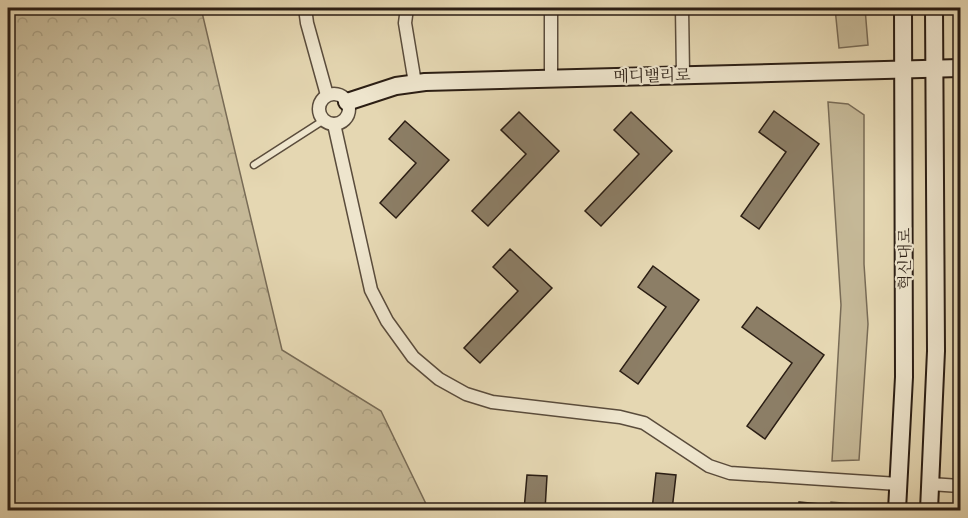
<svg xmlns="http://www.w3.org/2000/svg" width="968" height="518" font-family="'IM FELL Great Primer','Noto Serif KR',serif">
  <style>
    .green { fill: #c5b897; stroke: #786b56; stroke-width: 1.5 }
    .forest { fill: url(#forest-crowns); stroke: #786b56; stroke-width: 1.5 }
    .building { fill: #8c7e66; stroke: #2b1e14; stroke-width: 1.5 }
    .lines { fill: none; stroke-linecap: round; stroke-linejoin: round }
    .lane-casing { stroke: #5a4c3c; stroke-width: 9 }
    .street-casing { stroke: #5a4c3c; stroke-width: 15 }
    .secondary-casing { stroke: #2b1e14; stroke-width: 20 }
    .lane { stroke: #eee5cd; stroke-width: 6 }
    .street { stroke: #eee5cd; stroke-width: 12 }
    .secondary { stroke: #eee5cd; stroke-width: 16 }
    .labels { text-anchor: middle; stroke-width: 4.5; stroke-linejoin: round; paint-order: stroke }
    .street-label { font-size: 16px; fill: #2b1e14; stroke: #eee5cd }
  </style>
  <defs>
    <pattern id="forest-crowns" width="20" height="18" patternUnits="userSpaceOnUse" patternTransform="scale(1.5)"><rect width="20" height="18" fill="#c5b897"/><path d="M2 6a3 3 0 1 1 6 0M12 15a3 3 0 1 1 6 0" fill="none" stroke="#a99e81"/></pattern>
  </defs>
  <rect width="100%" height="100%" fill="#e5d7b2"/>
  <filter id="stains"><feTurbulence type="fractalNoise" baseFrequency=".00333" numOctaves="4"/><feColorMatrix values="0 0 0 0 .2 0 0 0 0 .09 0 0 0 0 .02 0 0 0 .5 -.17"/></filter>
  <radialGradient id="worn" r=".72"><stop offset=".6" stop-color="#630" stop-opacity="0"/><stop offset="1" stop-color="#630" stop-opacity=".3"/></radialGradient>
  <g class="green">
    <path d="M835,8H865L868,45L839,48Z"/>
    <path d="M828,102L848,104L864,115V264L868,324L859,460L832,461L841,305Z"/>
    <path d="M831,502L864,505L866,510H831Z"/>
  </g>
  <path class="forest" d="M8,8H201L282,350L381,411L429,510H8Z"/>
  <g class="building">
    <path d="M774,111L819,144L759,229L741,216L786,152L759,132Z"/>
    <path d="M519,112L559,151L488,226L472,211L526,154L501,130Z"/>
    <path d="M631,112L672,151L601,226L585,211L639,154L614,130Z"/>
    <path d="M405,121L449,160L396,218L380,203L416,163L389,139Z"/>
    <path d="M510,249L552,288L480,363L464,348L518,291L493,267Z"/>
    <path d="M653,266L699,300L638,384L620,371L666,307L638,287Z"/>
    <path d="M757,307L824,355L765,439L747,426L792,363L742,327Z"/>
    <path d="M656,473L676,475L672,510H652Z"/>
    <path d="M527,475L547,476L545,510H524Z"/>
    <path d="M799,502L820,504L819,510H798Z"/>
  </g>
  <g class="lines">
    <defs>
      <path id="lane" d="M254,165L324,120"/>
      <g id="street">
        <path d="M305,8L307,23L327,95"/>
        <path d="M407,8L405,23L415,83"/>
        <path d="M551,8V77"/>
        <path d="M682,8L683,74"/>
        <circle cx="334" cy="109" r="15"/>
        <path d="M334,124L371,290L387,321L413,357L439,379L466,394L492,402L620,417L644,423L709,466L730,473L898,484"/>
        <path d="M930,484L960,486"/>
      </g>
      <g id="secondary">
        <path d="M347,102L396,86L425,82L960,68"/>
        <path d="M897,510L904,377L903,8"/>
        <path d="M929,510L936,351L934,8"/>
      </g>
    </defs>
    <use href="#lane" class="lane-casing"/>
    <use href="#street" class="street-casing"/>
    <use href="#secondary" class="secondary-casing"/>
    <use href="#lane" class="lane"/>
    <use href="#street" class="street"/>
    <use href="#secondary" class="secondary"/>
  </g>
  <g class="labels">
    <g class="street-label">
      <text transform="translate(652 75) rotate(-1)" y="6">메디밸리로</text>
      <text transform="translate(904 259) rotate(-90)" y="6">혁신대로</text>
    </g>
  </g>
  <rect width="968" height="518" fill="none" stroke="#e5d7b2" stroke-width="30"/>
  <rect x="9" y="9" width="950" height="500" fill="none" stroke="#2b1e14" stroke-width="3"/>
  <rect x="15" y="15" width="938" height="488" fill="none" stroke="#2b1e14" stroke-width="1.5"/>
  <rect width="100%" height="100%" filter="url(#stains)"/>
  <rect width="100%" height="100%" fill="url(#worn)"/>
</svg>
